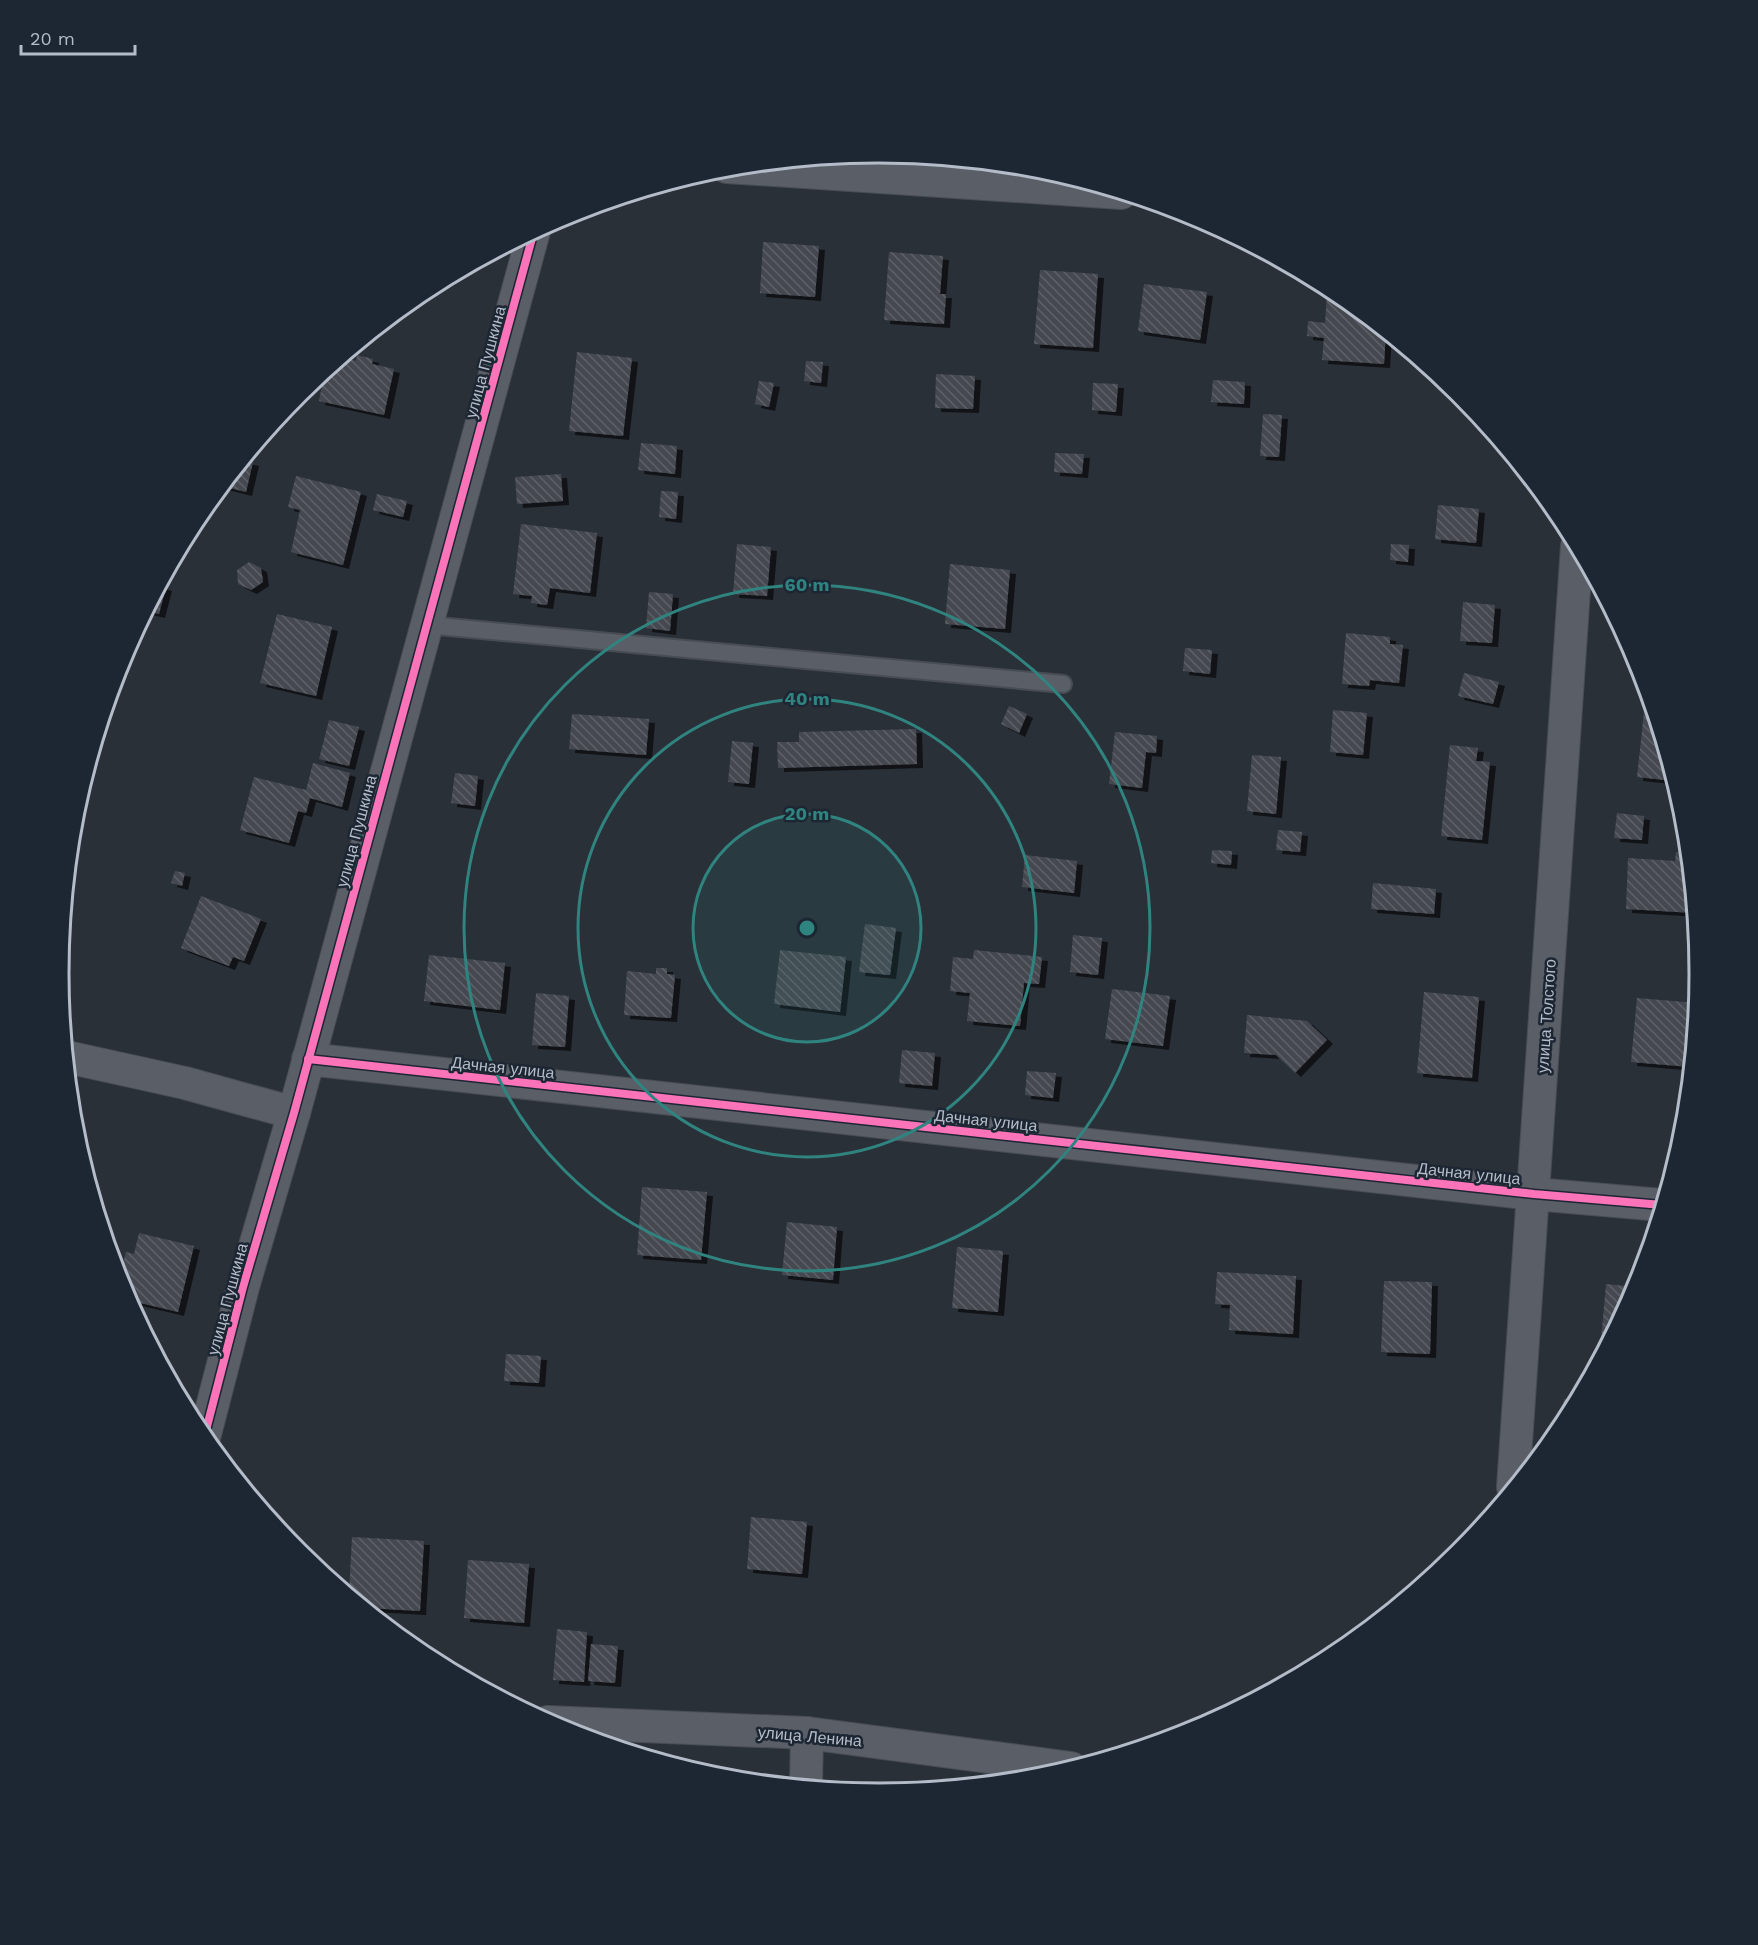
<svg xmlns="http://www.w3.org/2000/svg" width="1758" height="1945" font-family="'Work Sans',sans-serif">
  <style>
    .building { fill: url(#building-back-hatch); filter: url(#shadow) }
    .lines { fill: none; stroke-linecap: round; stroke-linejoin: round }
    .service-casing { stroke: #484c53; stroke-width: 20 }
    .minor-casing { stroke: #484c53; stroke-width: 34 }
    .service { stroke: #5a5e66; stroke-width: 16 }
    .minor { stroke: #5a5e66; stroke-width: 32 }
    .cycleway-casing { stroke: #1d2633; stroke-width: 11 }
    .cycleway { stroke: #fb73b8; stroke-width: 8 }
    .ring { fill: none; stroke: #308480; stroke-width: 3 }
    .labels { text-anchor: middle; stroke-width: 5; stroke-linejoin: round; paint-order: stroke }
    .street-label { font-size: 16px; fill: #b4bcc9; stroke: #1d2633 }
    .rim { fill: none; stroke: #b4bcc9; stroke-width: 3 }
    .centre { fill: #308480; stroke: #1d2633; stroke-width: 3 }
    .ring-label { font-size: 18px; text-anchor: middle; font-weight: bold; fill: #308480; stroke: #1d2633; stroke-width: 5; stroke-linejoin: round; paint-order: stroke }
  </style>
  <defs>
    <pattern id="building-back-hatch" width="6" height="6" patternUnits="userSpaceOnUse" patternTransform="scale(1.5)"><rect width="6" height="6" fill="#444950"/><path d="M-1 5l2 2M0 0l6 6M5-1l2 2" fill="none" stroke="#5d6168"/></pattern>
    <filter id="shadow"><feDropShadow dx="6" dy="4" stdDeviation="0" flood-color="#0009"/></filter>
  </defs>
  <rect width="100%" height="100%" fill="#2a3038"/>
  <g class="building">
    <path d="M763,242L819,246L815,297L760,293Z"/>
    <path d="M889,252L943,256L940,294H946L944,324L884,320Z"/>
    <path d="M1040,270L1098,274L1093,348L1034,344Z"/>
    <path d="M1144,284L1207,292L1200,340L1138,331Z"/>
    <path d="M1327,294L1341,295L1386,332L1384,364L1322,360L1324,338L1307,336L1308,321L1325,323Z"/>
    <path d="M577,352L632,358L623,436L569,431Z"/>
    <path d="M357,355L373,359L372,364L394,369L384,415L319,401L325,370L341,357L356,361Z"/>
    <path d="M806,361L823,362L821,383L804,381Z"/>
    <path d="M936,374L975,376L973,409L935,408Z"/>
    <path d="M1213,380L1245,382L1244,404L1211,402Z"/>
    <path d="M759,381L774,383L769,407L755,404Z"/>
    <path d="M1093,383L1118,384L1116,412L1092,410Z"/>
    <path d="M1263,414L1282,415L1279,457L1260,456Z"/>
    <path d="M641,443L677,446L675,474L638,470Z"/>
    <path d="M1055,453L1084,454L1082,474L1054,472Z"/>
    <path d="M243,460L253,462L246,492L222,486Z"/>
    <path d="M561,474L563,501L517,504L515,477Z"/>
    <path d="M296,476L361,492L343,565L291,552L300,510L288,507Z"/>
    <path d="M661,491L678,492L676,519L659,517Z"/>
    <path d="M377,494L407,501L403,517L373,510Z"/>
    <path d="M1438,505L1479,509L1476,543L1435,539Z"/>
    <path d="M521,524L597,533L590,593L550,588L547,605L531,603L532,596L513,594Z"/>
    <path d="M737,544L771,547L767,596L733,594Z"/>
    <path d="M1391,544L1409,545L1408,562L1390,560Z"/>
    <path d="M249,562L261,568L263,582L251,590L238,584L237,570Z"/>
    <path d="M950,564L1010,570L1005,629L945,624Z"/>
    <path d="M160,585L166,587L159,614L146,611Z"/>
    <path d="M649,592L673,594L670,631L646,628Z"/>
    <path d="M1463,602L1495,605L1492,643L1460,641Z"/>
    <path d="M277,614L332,627L316,696L260,683Z"/>
    <path d="M1346,633L1390,637V644L1403,645L1399,683L1370,680L1369,686L1342,684Z"/>
    <path d="M1185,648L1212,650L1210,674L1183,671Z"/>
    <path d="M1464,673L1499,682L1493,704L1458,696Z"/>
    <path d="M1009,706L1027,714L1019,733L1001,724Z"/>
    <path d="M1333,710L1367,713L1363,755L1330,752Z"/>
    <path d="M1644,712L1653,713L1674,781L1637,777Z"/>
    <path d="M572,714L649,719L646,755L569,749Z"/>
    <path d="M329,720L359,727L349,766L319,759Z"/>
    <path d="M916,729L917,764L778,768L777,742H799V732Z"/>
    <path d="M1115,732L1157,736L1156,753L1146,752L1142,788L1109,784Z"/>
    <path d="M732,741L753,743L749,784L728,782Z"/>
    <path d="M1450,745L1478,748L1476,761L1490,762L1482,840L1441,836Z"/>
    <path d="M1252,755L1281,757L1276,814L1247,811Z"/>
    <path d="M313,763L350,773L342,807L310,798L306,813L298,811L289,843L240,830L254,777L306,790Z"/>
    <path d="M455,773L478,776L475,806L451,803Z"/>
    <path d="M1617,813L1644,816L1642,840L1614,838Z"/>
    <path d="M1278,830L1302,832L1300,852L1276,850Z"/>
    <path d="M1212,850L1232,851L1231,865L1211,863Z"/>
    <path d="M1676,852H1688L1694,913L1626,909L1628,858L1675,861Z"/>
    <path d="M1025,855L1077,861L1074,893L1022,887Z"/>
    <path d="M175,871L185,873L182,886L171,883Z"/>
    <path d="M1373,883L1436,889L1434,914L1371,909Z"/>
    <path d="M201,896L261,919L244,961L233,957L229,966L181,948Z"/>
    <path d="M865,924L896,928L890,975L859,972Z"/>
    <path d="M1073,935L1102,938L1098,975L1070,972Z"/>
    <path d="M780,950L846,957L840,1012L774,1004Z"/>
    <path d="M974,950L1042,957L1039,984L1024,983L1020,1026L967,1021L970,993L950,991L953,957L973,959Z"/>
    <path d="M429,955L505,963L500,1010L424,1001Z"/>
    <path d="M656,968H667V974L675,975L671,1018L624,1015L627,971L656,974Z"/>
    <path d="M1112,989L1170,996L1163,1046L1105,1039Z"/>
    <path d="M1424,992L1479,997L1472,1078L1417,1073Z"/>
    <path d="M536,993L569,996L565,1047L532,1045Z"/>
    <path d="M1637,998L1697,1003L1690,1067L1631,1062Z"/>
    <path d="M1247,1015L1307,1021L1327,1040L1295,1073L1276,1055L1244,1053Z"/>
    <path d="M902,1050L935,1053L932,1086L899,1083Z"/>
    <path d="M1027,1071L1056,1073L1053,1098L1025,1095Z"/>
    <path d="M642,1187L707,1192L701,1260L637,1255Z"/>
    <path d="M787,1222L837,1227L833,1280L782,1275Z"/>
    <path d="M139,1233L194,1246L178,1312L128,1300L124,1293L126,1284L120,1283L119,1280L126,1252L134,1254Z"/>
    <path d="M957,1247L1003,1251L998,1312L952,1308Z"/>
    <path d="M1217,1272L1296,1276L1293,1334L1229,1330L1230,1305L1215,1304Z"/>
    <path d="M1384,1281L1432,1282L1430,1354L1381,1352Z"/>
    <path d="M1606,1284L1637,1287L1608,1341L1601,1340Z"/>
    <path d="M506,1354L541,1356L539,1383L504,1381Z"/>
    <path d="M1564,1399L1576,1400L1561,1428Z"/>
    <path d="M751,1517L807,1522L802,1574L747,1569Z"/>
    <path d="M352,1537L424,1541L420,1611L367,1608L349,1594Z"/>
    <path d="M468,1560L529,1564L524,1623L464,1618Z"/>
    <path d="M557,1629L587,1632L584,1682L553,1680Z"/>
    <path d="M591,1644L618,1646L615,1683L588,1681Z"/>
  </g>
  <g class="lines">
    <defs>
      <g id="service">
        <path d="M953,159L961,182"/>
        <path d="M427,625L1063,684"/>
      </g>
      <g id="minor">
        <path d="M727,167L1121,193"/>
        <path d="M67,1057L185,1083L294,1113"/>
        <path d="M308,1059L1534,1194L1662,1205"/>
        <path d="M204,1438L243,1287L294,1113L534,231"/>
        <path d="M1513,1487L1577,546"/>
        <path d="M548,1722L807,1733L1071,1768"/>
        <path d="M806,1786L807,1733"/>
      </g>
    </defs>
    <use href="#service" class="service-casing"/>
    <use href="#minor" class="minor-casing"/>
    <use href="#service" class="service"/>
    <use href="#minor" class="minor"/>
    <defs>
      <g id="cycleway">
        <path d="M308,1059L1534,1194L1662,1205"/>
        <path d="M204,1438L243,1287L294,1113L534,231"/>
      </g>
    </defs>
    <use href="#cycleway" class="cycleway-casing"/>
    <use href="#cycleway" class="cycleway"/>
  </g>
  <circle cx="807" cy="928" r="114" fill="#308480" fill-opacity=".12"/>
  <g class="ring">
    <circle cx="807" cy="928" r="114"/>
    <circle cx="807" cy="928" r="229"/>
    <circle cx="807" cy="928" r="343"/>
  </g>
  <g class="labels">
    <g class="street-label">
      <text transform="translate(485 362) rotate(-75)" y="6">улица Пушкина</text>
      <text transform="translate(356 831) rotate(-75)" y="6">улица Пушкина</text>
      <text transform="translate(1546 1016) rotate(-86)" y="6">улица Толстого</text>
      <text transform="translate(503 1067) rotate(6)" y="6">Дачная улица</text>
      <text transform="translate(986 1120) rotate(6)" y="6">Дачная улица</text>
      <text transform="translate(1469 1173) rotate(6)" y="6">Дачная улица</text>
      <text transform="translate(227 1299) rotate(-75)" y="6">улица Пушкина</text>
      <text transform="translate(810 1736) rotate(5)" y="6">улица Ленина</text>
    </g>
  </g>
  <path d="M0 0H1758V1945H0ZM69 973a810 810 0 1 1 1620 0a810 810 0 1 1-1620 0Z" fill="#1d2633" fill-rule="evenodd"/>
  <path class="rim" d="M69 973a810 810 0 1 1 1620 0a810 810 0 1 1-1620 0Z"/>
  <circle cx="807" cy="928" r="9" class="centre"/>
  <g class="ring-label">
    <text x="807" y="591">60 m</text>
    <text x="807" y="705">40 m</text>
    <text x="807" y="820">20 m</text>
  </g>
  <path d="M21 45v9h114v-9" fill="none" stroke="#b4bcc9" stroke-width="3"/>
  <text x="30" y="45" font-size="18" fill="#b4bcc9" stroke="#1d2633" stroke-width="4.5" paint-order="stroke">20 m</text>
</svg>
